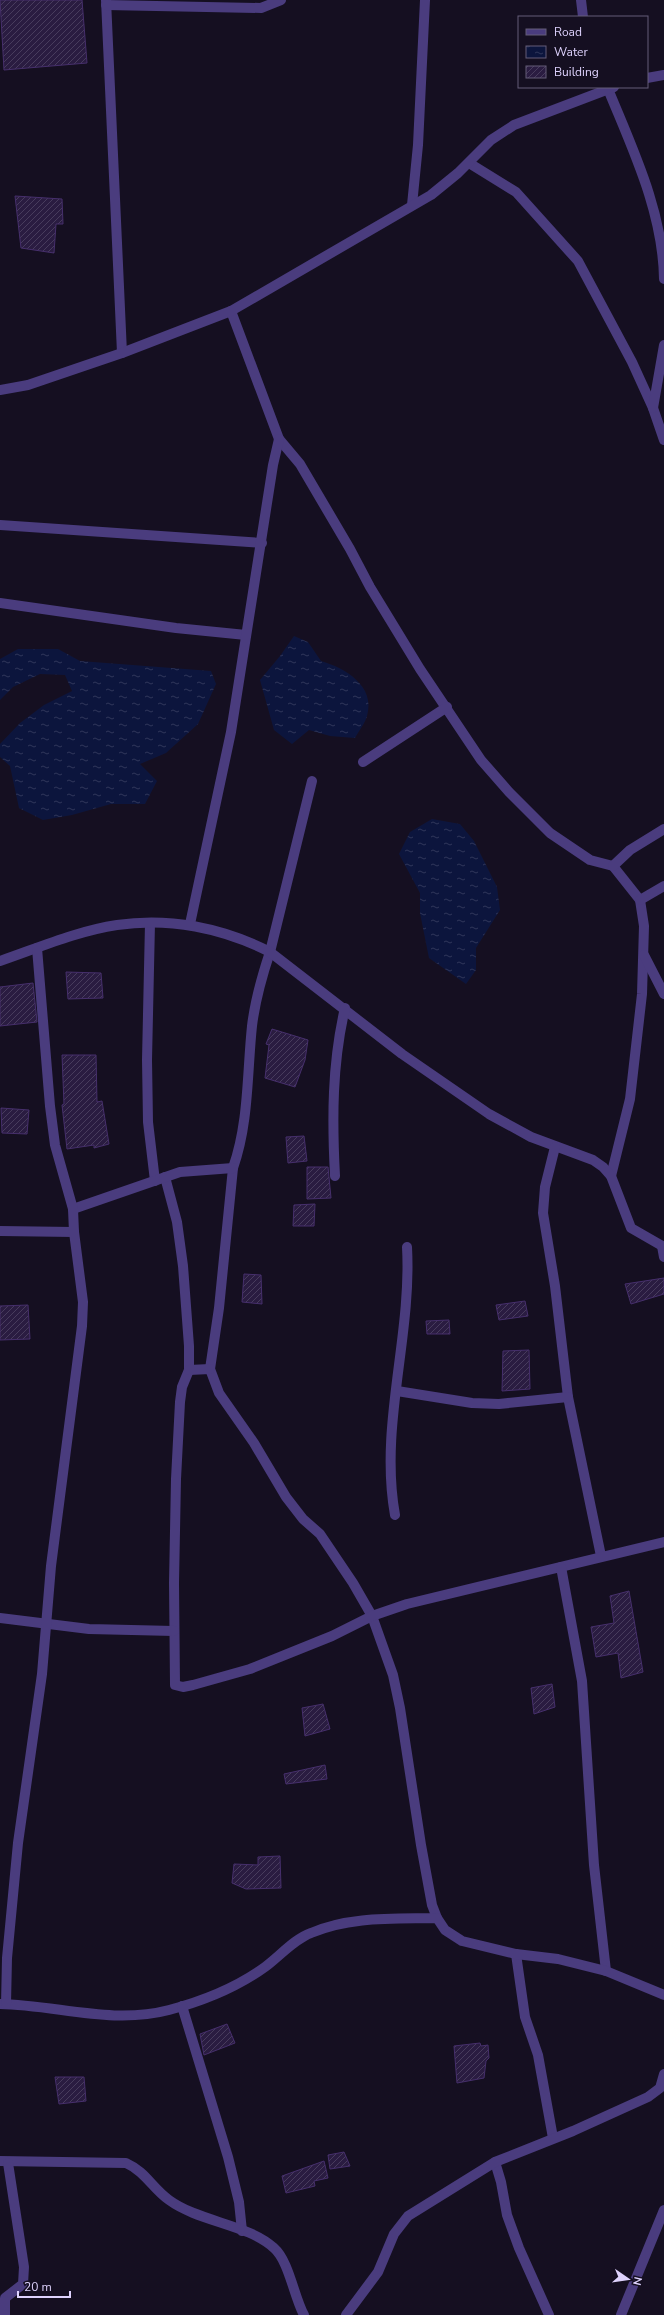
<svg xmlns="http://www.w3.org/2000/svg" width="664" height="2315" font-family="'Nunito Sans',sans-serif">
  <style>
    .water { fill: url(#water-ripples) }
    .building { fill: url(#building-hatch); stroke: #462f6c }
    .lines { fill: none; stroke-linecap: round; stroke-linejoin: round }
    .street { stroke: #4a3c7e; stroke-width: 10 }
  </style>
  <defs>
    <pattern id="water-ripples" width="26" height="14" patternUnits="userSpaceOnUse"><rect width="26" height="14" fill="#0c153d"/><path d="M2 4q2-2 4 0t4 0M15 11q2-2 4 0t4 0" fill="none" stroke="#2f365a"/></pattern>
    <pattern id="building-hatch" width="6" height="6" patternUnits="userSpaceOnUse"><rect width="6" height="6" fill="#2a1c41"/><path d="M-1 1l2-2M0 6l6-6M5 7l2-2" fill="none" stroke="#483c5d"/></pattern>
  </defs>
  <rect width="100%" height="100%" fill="#150f21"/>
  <g class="water">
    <path d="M294,636L308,642L321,661C345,668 376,686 367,716C365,723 359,731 355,738L330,736L309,730L292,744L274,730L260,680L280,656Z"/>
    <path d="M18,649H58L80,661L211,671L216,684L198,724L166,753L140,764L157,781L145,804H111L72,815L43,820L19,808L10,766L0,757V744L20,723L44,705L72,691L65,675L40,674L13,687L0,700V659Z"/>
    <path d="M432,819L460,824L474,841L497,887L500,910L476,948V970L466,984L429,958L420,913V893L399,854L410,832Z"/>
  </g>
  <g class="building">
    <path d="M0,0H82L87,63L4,70Z"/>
    <path d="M15,196L62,199L63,224H56L54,253L21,248Z"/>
    <path d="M66,972L101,973L103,998L68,999Z"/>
    <path d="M33,983L37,1022L0,1026V987Z"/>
    <path d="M272,1029L308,1040L305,1060L295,1087L265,1078L269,1045L266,1044Z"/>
    <path d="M62,1055H96L97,1102L102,1101L109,1144L94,1148V1145L67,1149L62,1105L64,1104Z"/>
    <path d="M1,1108L29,1110L27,1134L2,1133Z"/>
    <path d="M304,1136L307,1161L288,1163L286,1137Z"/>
    <path d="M307,1167H328L331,1198L307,1199Z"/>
    <path d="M315,1204L314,1226H293L294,1205Z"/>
    <path d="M244,1274L261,1275L262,1304L242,1302Z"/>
    <path d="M664,1278V1294L631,1304L625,1284Z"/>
    <path d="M525,1301L528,1316L499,1320L496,1305Z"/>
    <path d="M28,1305L30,1339L0,1340V1306Z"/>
    <path d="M449,1320L450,1334H427L426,1321Z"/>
    <path d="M529,1350L530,1389L502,1391L503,1351Z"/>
    <path d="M629,1591L643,1672L621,1678L618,1653L596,1657L591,1627L614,1623L610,1596Z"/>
    <path d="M552,1684L555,1707L534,1714L531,1688Z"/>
    <path d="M323,1704L330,1729L305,1736L302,1708Z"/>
    <path d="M325,1765L327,1779L286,1784L284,1774Z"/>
    <path d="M280,1856L281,1888L246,1889L232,1883L234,1864L258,1865V1857Z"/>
    <path d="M227,2024L235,2043L204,2055L200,2034Z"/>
    <path d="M480,2043L481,2046L488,2045L489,2058L486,2061L484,2078L457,2083L454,2046Z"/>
    <path d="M55,2077H84L86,2101L59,2104Z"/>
    <path d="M344,2152L350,2166L330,2169L328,2155Z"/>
    <path d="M324,2161L328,2178L314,2181L315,2186L286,2193L282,2176Z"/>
  </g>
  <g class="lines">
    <g class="street">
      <path d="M106,0L122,353"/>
      <path d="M581,0L583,17"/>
      <path d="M106,5L261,8L281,0"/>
      <path d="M647,78L664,75"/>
      <path d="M608,89C633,150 663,212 664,279"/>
      <path d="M469,163L516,192L578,261L632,362L653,408L664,440"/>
      <path d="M412,205L418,145L425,0"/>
      <path d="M231,311L279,439L300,464L350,549L370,587L420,669L481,760L509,792L550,833L590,860L613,866L640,900L644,926L642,994L630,1099L611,1176"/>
      <path d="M0,390L28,385L122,353L231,311L431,195L458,173L491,140L514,125L614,87"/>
      <path d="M653,408L664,345"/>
      <path d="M0,525L262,543"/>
      <path d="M0,603L176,628L246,635"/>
      <path d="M363,762L447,707"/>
      <path d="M312,781L270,952C262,976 255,1001 252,1026C247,1073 249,1123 233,1168L219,1308L210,1369L219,1393L254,1443L286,1497L303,1519L320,1534L353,1583L372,1616L393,1675L400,1708L421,1845L432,1905L437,1918"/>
      <path d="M613,866L630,850L664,829"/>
      <path d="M640,900L664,886"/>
      <path d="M150,923L147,1060L148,1122L155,1181"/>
      <path d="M190,924L231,732L273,465L279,439"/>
      <path d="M644,955L664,994"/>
      <path d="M0,961C38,948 77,931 117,925C169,917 223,928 270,952L402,1054L489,1114L531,1137L593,1160L603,1167L611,1176L631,1228L664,1247"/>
      <path d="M555,1147L545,1187L543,1213L555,1286L568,1397L601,1556"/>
      <path d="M335,1176C332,1119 332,1064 345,1008"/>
      <path d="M165,1177L177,1222L183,1266L189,1346V1370L182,1387L180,1402L176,1479L174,1583L175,1685L183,1687L193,1685L250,1669L332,1636L372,1616L407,1604L664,1542"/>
      <path d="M73,1209L180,1172L233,1168"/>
      <path d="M0,1231L74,1232"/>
      <path d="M662,1246L664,1257"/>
      <path d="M189,1370L210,1369"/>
      <path d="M397,1391L472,1403L499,1404L568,1397"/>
      <path d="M395,1515C379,1426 412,1337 407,1247"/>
      <path d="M561,1567L582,1681L594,1865L606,1971"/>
      <path d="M0,1618L89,1629L174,1631"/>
      <path d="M516,1954L525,2017L538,2055L553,2138"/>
      <path d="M0,2004C57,2005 112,2025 169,2010C203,2001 236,1988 265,1967C279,1957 294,1939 311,1933C350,1916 395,1919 437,1918L445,1930L462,1941L516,1954L558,1959L606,1971L664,1995"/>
      <path d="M6,2004L7,1958L18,1843L42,1674L51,1566L82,1326L83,1302L74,1232L73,1209L55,1145L50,1106L37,948"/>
      <path d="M182,2006L228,2157L239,2202L242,2231"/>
      <path d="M0,2161L126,2163C146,2172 152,2188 169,2200C199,2222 248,2224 274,2248C289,2261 294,2297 304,2315"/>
      <path d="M495,2162L501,2182L507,2215L519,2248L549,2315"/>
      <path d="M5,2315V2298L23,2284L24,2267L8,2163"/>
      <path d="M346,2315L378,2272L394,2234L408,2216L495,2162L573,2131L648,2097L660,2088L664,2074"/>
      <path d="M621,2315L664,2210"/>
    </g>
  </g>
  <rect x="518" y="16" width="130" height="72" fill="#150f21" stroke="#655d79"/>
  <rect x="526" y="29" width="20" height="6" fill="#4a3c7e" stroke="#655d79"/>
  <text x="554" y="36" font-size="12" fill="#ded2fd">Road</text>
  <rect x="526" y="46" width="20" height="12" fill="url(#water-ripples)" stroke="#655d79"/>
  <text x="554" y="56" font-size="12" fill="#ded2fd">Water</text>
  <rect x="526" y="66" width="20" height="12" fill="url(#building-hatch)" stroke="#655d79"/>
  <text x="554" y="76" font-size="12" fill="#ded2fd">Building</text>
  <g transform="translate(628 2279) rotate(103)" stroke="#150f21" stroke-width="3" paint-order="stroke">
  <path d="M0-3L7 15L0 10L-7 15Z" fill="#ded2fd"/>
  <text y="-6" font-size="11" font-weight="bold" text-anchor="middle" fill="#ded2fd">N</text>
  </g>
  <path d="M18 2291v6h52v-6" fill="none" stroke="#ded2fd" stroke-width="2"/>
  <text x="24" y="2291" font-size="12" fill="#ded2fd" stroke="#150f21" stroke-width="3" paint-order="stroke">20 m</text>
</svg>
